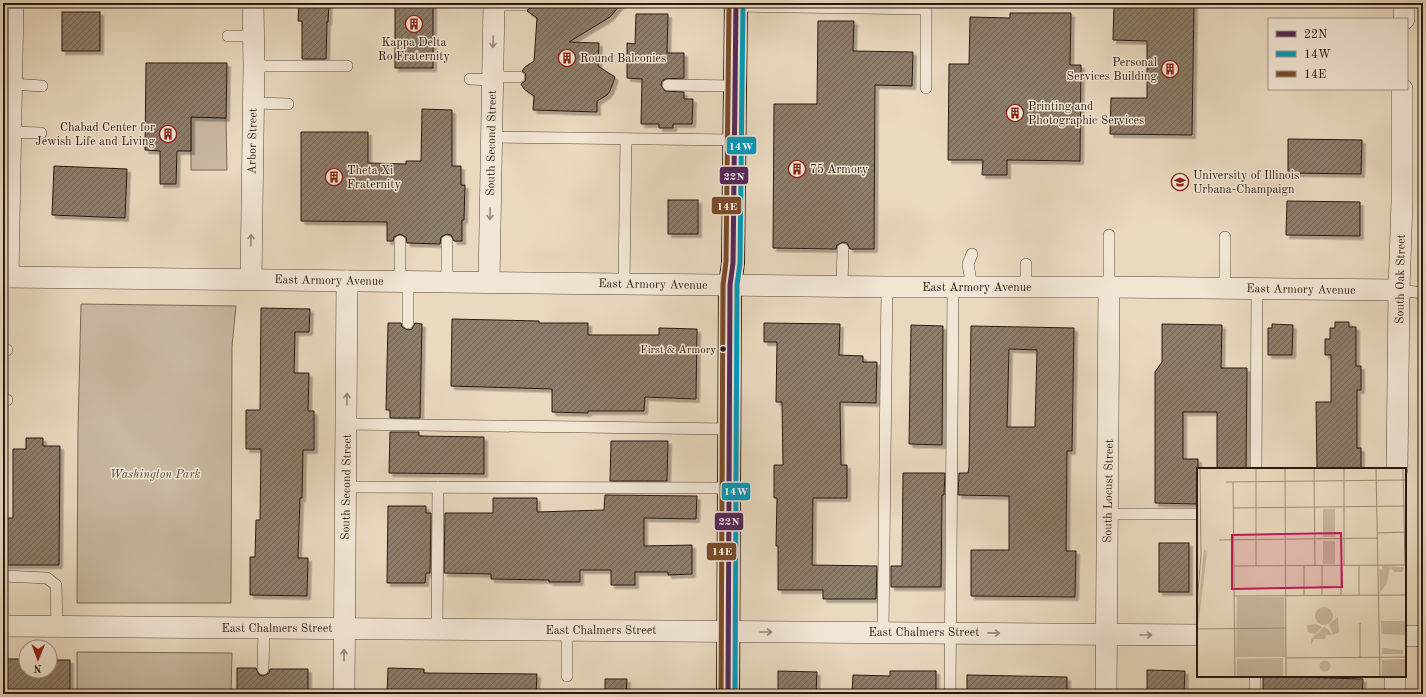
<svg xmlns="http://www.w3.org/2000/svg" width="1426" height="697" font-family="'Old Standard TT',serif">
  <style>
    .green { fill: #c8b8a1; stroke: #786859 }
    .building { fill: url(#building-hatch); stroke: #281811; fill-rule: evenodd; filter: url(#shadow) }
    .lines { fill: none; stroke-linecap: round; stroke-linejoin: round }
    .lane-casing { stroke: #58483c; stroke-width: 12 }
    .street-casing { stroke: #58483c; stroke-width: 22 }
    .secondary-casing { stroke: #281811; stroke-width: 24 }
    .lane { stroke: #f1e6d5; stroke-width: 11 }
    .street { stroke: #f1e6d5; stroke-width: 21 }
    .secondary { stroke: #f1e6d5; stroke-width: 22 }
    .bus-1-casing { stroke: #f1e6d5; stroke-width: 8 }
    .bus-2-casing { stroke: #f1e6d5; stroke-width: 8 }
    .bus-3-casing { stroke: #f1e6d5; stroke-width: 8 }
    .bus-1 { stroke: #542859; stroke-width: 5 }
    .bus-2 { stroke: #049abb; stroke-width: 5 }
    .bus-3 { stroke: #7a4b2a; stroke-width: 5 }
    .oneway { stroke: #97897d }
    .bus-dot { fill: #281811; stroke: #f1e6d5; stroke-width: 1.5 }
    .labels { text-anchor: middle; stroke-width: 3; stroke-linejoin: round; paint-order: stroke }
    .bus-label { font-size: 11px; fill: #281811; stroke: #f1e6d5; text-anchor: end }
    .poi-label { font-size: 12px; fill: #281811; stroke: #f1e6d5; text-anchor: start }
    .street-label { font-size: 12px; fill: #281811; stroke: #f1e6d5 }
    .park-label { font-size: 12px; font-style: italic; fill: #58483c; stroke: #f1e6d5 }
    .inset-road { fill: none; stroke: #9c8c79; stroke-width: 1 }
    .view { fill: #c2185b; fill-opacity: 0.15; stroke: #c2185b; stroke-width: 2 }
    .inset-edge { fill: none; stroke: #281811; stroke-width: 2 }
    .line-badge { stroke: #f1e6d5; stroke-width: 1.5 }
    .badge-label { font-size: 11px; text-anchor: middle; font-weight: bold; fill: #fff }
  </style>
  <defs>
    <pattern id="building-hatch" width="6" height="6" patternUnits="userSpaceOnUse"><rect width="6" height="6" fill="#8c7c6b"/><path d="M-1 1l2-2M0 6l6-6M5 7l2-2" fill="none" stroke="#726557"/></pattern>
    <filter id="shadow"><feDropShadow dx="3.5" dy="3.5" stdDeviation="0" flood-color="#0004"/></filter>
  </defs>
  <rect width="100%" height="100%" fill="#e9d9bf"/>
  <filter id="stains"><feTurbulence type="fractalNoise" baseFrequency=".005" numOctaves="4"/><feColorMatrix values="0 0 0 0 .2 0 0 0 0 .09 0 0 0 0 .02 0 0 0 .5 -.17"/></filter>
  <radialGradient id="worn" r=".72"><stop offset=".6" stop-color="#630" stop-opacity="0"/><stop offset="1" stop-color="#630" stop-opacity=".3"/></radialGradient>
  <g class="green">
    <path d="M191,117L226,118L227,170H191Z"/>
    <path d="M81,304L236,306L232,346L231,603H77L78,429Z"/>
    <path d="M77,652L232,653L231,694H77Z"/>
  </g>
  <g class="building">
    <path d="M299,3H329L328,22H327L326,59H302V21H298Z"/>
    <rect x="395" y="3" width="38" height="65"/>
    <path d="M531,3H622L610,17L569,42L599,43L598,66L615,77L610,91L607,95L597,101V112L533,110L534,96L524,89L521,84L525,81L526,77L525,73L522,71L525,67L534,61L537,18L527,11L530,8Z"/>
    <path d="M1114,3H1194L1192,135L1110,134L1111,98H1147V41L1113,40Z"/>
    <rect x="62" y="12" width="38" height="39"/>
    <path d="M1010,13H1071L1070,65H1081L1080,161L1007,160V175H982L983,160H948L949,64H969L970,17L1010,18Z"/>
    <path d="M636,14H668L667,53H684V78L665,79L662,81L661,85L665,91L684,92V99H693L692,124H673V128H659V124H641L642,79L627,78V43L635,44Z"/>
    <path d="M818,21H854L853,51L913,52L912,86L875,85L874,249H850L847,243L843,242L837,245L836,249L773,248L774,104H817Z"/>
    <path d="M146,63H227L226,118L191,117V151H177L176,184H160V151L145,150Z"/>
    <path d="M422,109L452,110V166H461V185H465L464,220H462V241H454L451,235L447,234L441,237L440,244L407,243L406,237L400,234L394,237L393,241H387V222L301,221V132H368V163L406,164V161H421Z"/>
    <path d="M1288,139L1362,140L1361,174L1288,173Z"/>
    <path d="M54,166L127,169L125,218L52,215Z"/>
    <rect x="668" y="200" width="30" height="34"/>
    <path d="M1287,201L1360,202V236L1286,235Z"/>
    <path d="M261,308L310,309L309,332H295L294,373H309L308,411H314V450H303L302,498H300L298,558H308L307,596L250,595V557H255L256,520H260L261,449H246V410H260Z"/>
    <path d="M452,319L539,321V323H588V335H659V328L697,329L696,399L645,397L644,411H588V413L552,412V389L451,386Z"/>
    <path d="M1335,322H1349V327H1356V366H1361V390H1357V448H1361V469H1317L1316,402H1331V355H1325V339H1330V328H1335Z"/>
    <path d="M388,323H401L402,327L408,330L412,329L415,323L422,324L420,418H390V410H386Z"/>
    <path d="M764,323L840,324L839,355L863,356V362H877L876,403L840,402L841,465H847V498H813L812,565L877,566L876,599H823V590H778V546H776L777,498H774V465H783L782,402H776L777,342H764Z"/>
    <path d="M1162,324L1222,325L1221,368H1247L1246,469H1217V412H1183V459H1198V504L1155,503V372L1162,362Z"/>
    <path d="M1272,324L1293,325L1292,355H1268V328H1272Z"/>
    <path d="M911,325L943,326L942,445L909,444Z"/>
    <path d="M971,326L1074,328L1072,451H1067L1066,551H1076L1075,597L971,596V550H1009V496L958,495L959,473H968L969,467ZM1009,349L1037,350L1035,427H1007Z"/>
    <path d="M390,432H419V436L484,437V474L389,473Z"/>
    <path d="M26,438H43V446H60L59,565H6V518H13V449H26Z"/>
    <path d="M611,441H668L667,481H610Z"/>
    <path d="M903,473H945L944,495H942L941,587H891V566H902Z"/>
    <path d="M605,495L697,496L696,519L644,518V546L692,545V574L668,575V572H635V585H611V570H580V582H549V580L491,579V574L444,573L445,513H493V498H537V512L604,510Z"/>
    <path d="M388,506H426V513H431L430,573H426L425,583H387Z"/>
    <rect x="1159" y="543" width="30" height="49"/>
    <path d="M3,659H26V671H50V660H70V694H3Z"/>
    <path d="M237,668H256L259,675L263,676L269,673L270,669H308V694H237Z"/>
    <path d="M388,668L424,669V673L537,674L536,694H387Z"/>
    <path d="M1147,670L1185,671L1184,694H1147Z"/>
    <path d="M778,671L817,672L816,694H778Z"/>
    <path d="M890,671H936V694H852L853,675L890,676Z"/>
    <path d="M967,675L1067,677V694H967Z"/>
    <path d="M1263,676L1363,679L1362,694H1263Z"/>
    <path d="M605,679H627L626,694H605Z"/>
  </g>
  <g class="lines">
    <defs>
      <g id="lane">
        <path d="M494,5H524"/>
        <path d="M736,6L926,9V88"/>
        <path d="M228,36H253"/>
        <path d="M254,66H347"/>
        <path d="M493,77H519"/>
        <path d="M470,79L493,80"/>
        <path d="M11,84L42,86"/>
        <path d="M668,85L735,86"/>
        <path d="M253,103L288,104"/>
        <path d="M11,132L41,133"/>
        <path d="M492,137L734,140"/>
        <path d="M1109,235V287"/>
        <path d="M1225,237V288"/>
        <path d="M400,281V241"/>
        <path d="M447,282V241"/>
        <path d="M624,284L626,139"/>
        <path d="M842,287L843,249"/>
        <path d="M972,287L968,264L972,254"/>
        <path d="M1026,287V264"/>
        <path d="M1399,290L1423,293"/>
        <path d="M408,323V281"/>
        <path d="M3,350H7"/>
        <path d="M3,400H7"/>
        <path d="M346,424L729,429"/>
        <path d="M1256,469L1257,289"/>
        <path d="M346,487L728,488"/>
        <path d="M1108,514H1198"/>
        <path d="M3,576L47,578L56,585L57,627"/>
        <path d="M437,629L438,487"/>
        <path d="M567,630V676"/>
        <path d="M883,632L887,287"/>
        <path d="M263,669L264,628"/>
        <path d="M950,694L953,287"/>
        <path d="M1255,694V676"/>
      </g>
      <g id="street">
        <path d="M1404,19V3"/>
        <path d="M3,277L887,287H1109L1399,290"/>
        <path d="M8,277L13,3"/>
        <path d="M251,279L254,66L253,3"/>
        <path d="M489,282L494,3"/>
        <path d="M1397,469L1399,290L1402,201V89"/>
        <path d="M3,626L1198,635"/>
        <path d="M1405,636H1423"/>
        <path d="M344,694L347,281"/>
        <path d="M1106,694L1109,287"/>
        <path d="M1395,694V676"/>
      </g>
      <path id="secondary" d="M728,694L730,285L733,263L736,3"/>
    </defs>
    <use href="#lane" class="lane-casing"/>
    <use href="#street" class="street-casing"/>
    <use href="#secondary" class="secondary-casing"/>
    <use href="#lane" class="lane"/>
    <use href="#street" class="street"/>
    <use href="#secondary" class="secondary"/>
    <defs>
      <path id="bus-1" d="M728,694L730,285L733,263L736,3"/>
      <path id="bus-2" d="M735,694L737,285L740,263L743,3"/>
      <path id="bus-3" d="M721,694L723,285L726,262L729,3"/>
    </defs>
    <use href="#bus-1" class="bus-1-casing"/>
    <use href="#bus-2" class="bus-2-casing"/>
    <use href="#bus-3" class="bus-3-casing"/>
    <use href="#bus-1" class="bus-1"/>
    <use href="#bus-2" class="bus-2"/>
    <use href="#bus-3" class="bus-3"/>
  </g>
  <defs><path id="oneway-shaft" d="M-6 0H5M1.5-3L5.5 0L1.5 3" fill="none" stroke-width="1.6" stroke-linecap="round" stroke-linejoin="round"/></defs>
  <g class="oneway">
    <use href="#oneway-shaft" transform="translate(493 42) rotate(92)"/>
    <use href="#oneway-shaft" transform="translate(490 214) rotate(91)"/>
    <use href="#oneway-shaft" transform="translate(251 240) rotate(-89)"/>
    <use href="#oneway-shaft" transform="translate(347 399) rotate(-89)"/>
    <use href="#oneway-shaft" transform="translate(766 632)"/>
    <use href="#oneway-shaft" transform="translate(994 633) rotate(1)"/>
    <use href="#oneway-shaft" transform="translate(1146 635)"/>
    <use href="#oneway-shaft" transform="translate(344 655) rotate(-90)"/>
  </g>
  <defs>
    <symbol id="building-ring" viewBox="-11 -11 22 22"><circle r="9.5" fill="#f1e6d5" stroke="#8f2418" stroke-width="1.5"/><path d="M-4-6H4V6H1V3H-1V6H-4ZM-2.5-4.3h1.7v1.8h-1.7ZM.8-4.3h1.7v1.8H.8ZM-2.5-1h1.7V.8h-1.7ZM.8-1h1.7V.8H.8Z" fill="#8f2418"/></symbol>
    <symbol id="university-ring" viewBox="-11 -11 22 22"><circle r="9.5" fill="#f1e6d5" stroke="#8f2418" stroke-width="1.5"/><path d="M0-5L7-2L0 1L-7-2ZM-4 1L0 2.5L4 1V4Q0 6-4 4Z" fill="#8f2418"/></symbol>
  </defs>
  <g fill-rule="evenodd">
    <use href="#building-ring" x="404" y="14" width="20" height="20"/>
    <use href="#building-ring" x="557" y="48" width="20" height="20"/>
    <use href="#building-ring" x="1160" y="59" width="20" height="20"/>
    <use href="#building-ring" x="1005" y="103" width="20" height="20"/>
    <use href="#building-ring" x="158" y="124" width="20" height="20"/>
    <use href="#building-ring" x="787" y="159" width="20" height="20"/>
    <use href="#building-ring" x="324" y="167" width="20" height="20"/>
    <use href="#university-ring" x="1170" y="172" width="20" height="20"/>
  </g>
  <circle class="bus-dot" cx="723" cy="349" r="3.5"/>
  <g class="labels">
    <g class="bus-label">
      <text x="716" y="353">First &amp; Armory</text>
    </g>
    <g class="poi-label">
      <text x="414" y="46" text-anchor="middle">Kappa Delta<tspan x="414" dy="14">Ro Fraternity</tspan></text>
      <text x="580" y="62">Round Balconies</text>
      <text x="1157" y="66" text-anchor="end">Personal<tspan x="1157" dy="14">Services Building</tspan></text>
      <text x="1028" y="110">Printing and<tspan x="1028" dy="14">Photographic Services</tspan></text>
      <text x="155" y="131" text-anchor="end">Chabad Center for<tspan x="155" dy="14">Jewish Life and Living</tspan></text>
      <text x="810" y="173">75 Armory</text>
      <text x="347" y="174">Theta Xi<tspan x="347" dy="14">Fraternity</tspan></text>
      <text x="1193" y="179">University of Illinois<tspan x="1193" dy="14">Urbana-Champaign</tspan></text>
    </g>
    <g class="street-label">
      <text transform="translate(252 141) rotate(-89)" y="4">Arbor Street</text>
      <text transform="translate(491 143) rotate(-89)" y="4">South Second Street</text>
      <text transform="translate(1400 279) rotate(-89)" y="4">South Oak Street</text>
      <text transform="translate(329 280) rotate(1)" y="4">East Armory Avenue</text>
      <text transform="translate(653 284) rotate(1)" y="4">East Armory Avenue</text>
      <text x="977" y="291">East Armory Avenue</text>
      <text transform="translate(1301 289) rotate(1)" y="4">East Armory Avenue</text>
      <text transform="translate(346 487) rotate(-89)" y="4">South Second Street</text>
      <text transform="translate(1108 491) rotate(-89)" y="4">South Locust Street</text>
      <text x="277" y="632">East Chalmers Street</text>
      <text x="601" y="634">East Chalmers Street</text>
      <text x="924" y="636">East Chalmers Street</text>
    </g>
    <g class="park-label">
      <text x="155" y="478">Washington Park</text>
    </g>
  </g>
  <g transform="translate(1197 468)">
    <rect width="209" height="209" fill="#e9d9bf"/>
    <path d="M185,98L207,99V101L205,104H197L193,99L190,115L183,125L182,101L185,102ZM118 148a9 9 0 1 1 18 0a9 9 0 1 1-18 0ZM141,149L142,164L136,167L132,156ZM184,153H209V167L185,166ZM119,156L125,159L118,166L111,164L110,157ZM127,159L132,162L135,167H129L128,171H117L114,177V171ZM185,180L206,182V186H185ZM209,191V208H185V192Z" fill="#c8b8a1"/>
    <path d="M126,41H138V69H126ZM126,73H138V96H126ZM7,81L10,85L1,159L0,148ZM40,129H87L88,189H39ZM86,190V209H40V191ZM122.5 198a5.5 5.5 0 1 1 11 0a5.5 5.5 0 1 1-11 0Z" fill="#c8b8a1"/>
    <path class="inset-road" d="M59,0V98M88,0L89,209M117,0L118,98M147,0V97M179,0L183,209M206,0L208,97M29,14L209,12M36,14L38,209M37,40L209,38M181,65L209,64M22,72L180,70M162,97V127M37,98L209,97M125,98V128M144,127V98M37,128L209,127M107,128V98M0,136L4,87L3,0M163,155V189M0,161L89,160M89,190L209,189"/>
    <path class="view" d="M144,65L145,119L35,121V67Z"/>
    <rect width="209" height="209" class="inset-edge"/>
  </g>
  <g class="line-badge">
    <rect x="726" y="136" width="31" height="19" rx="4" fill="#049abb"/>
    <rect x="719" y="166" width="30" height="19" rx="4" fill="#542859"/>
    <rect x="711" y="196" width="31" height="19" rx="4" fill="#7a4b2a"/>
    <rect x="721" y="482" width="30" height="19" rx="4" fill="#049abb"/>
    <rect x="714" y="512" width="30" height="19" rx="4" fill="#542859"/>
    <rect x="706" y="542" width="31" height="19" rx="4" fill="#7a4b2a"/>
  </g>
  <g class="badge-label">
    <text x="741" y="150">14W</text>
    <text x="734" y="180">22N</text>
    <text x="727" y="210">14E</text>
    <text x="736" y="495">14W</text>
    <text x="729" y="525">22N</text>
    <text x="722" y="555">14E</text>
  </g>
  <rect width="1426" height="697" fill="none" stroke="#e9d9bf" stroke-width="16"/>
  <rect x="4" y="4" width="1418" height="689" fill="none" stroke="#281811" stroke-width="2"/>
  <rect x="8" y="8" width="1410" height="681" fill="none" stroke="#281811"/>
  <rect x="1268" y="18" width="140" height="72" fill="#f1e6d5" stroke="#a19487"/>
  <rect x="1276" y="31" width="20" height="6" fill="#542859" stroke="#a19487"/>
  <text x="1304" y="38" font-size="12" fill="#281811">22N</text>
  <rect x="1276" y="51" width="20" height="6" fill="#049abb" stroke="#a19487"/>
  <text x="1304" y="58" font-size="12" fill="#281811">14W</text>
  <rect x="1276" y="71" width="20" height="6" fill="#7a4b2a" stroke="#a19487"/>
  <text x="1304" y="78" font-size="12" fill="#281811">14E</text>
  <g transform="translate(38 659) rotate(181)"><circle r="19" fill="#f1e6d5" stroke="#a19487"/>
  <path d="M0-3L7 15L0 10L-7 15Z" fill="#8f2418"/>
  <text y="-6" font-size="11" font-weight="bold" text-anchor="middle" fill="#281811">N</text>
  </g>
  <rect width="100%" height="100%" filter="url(#stains)"/>
  <rect width="100%" height="100%" fill="url(#worn)"/>
</svg>
